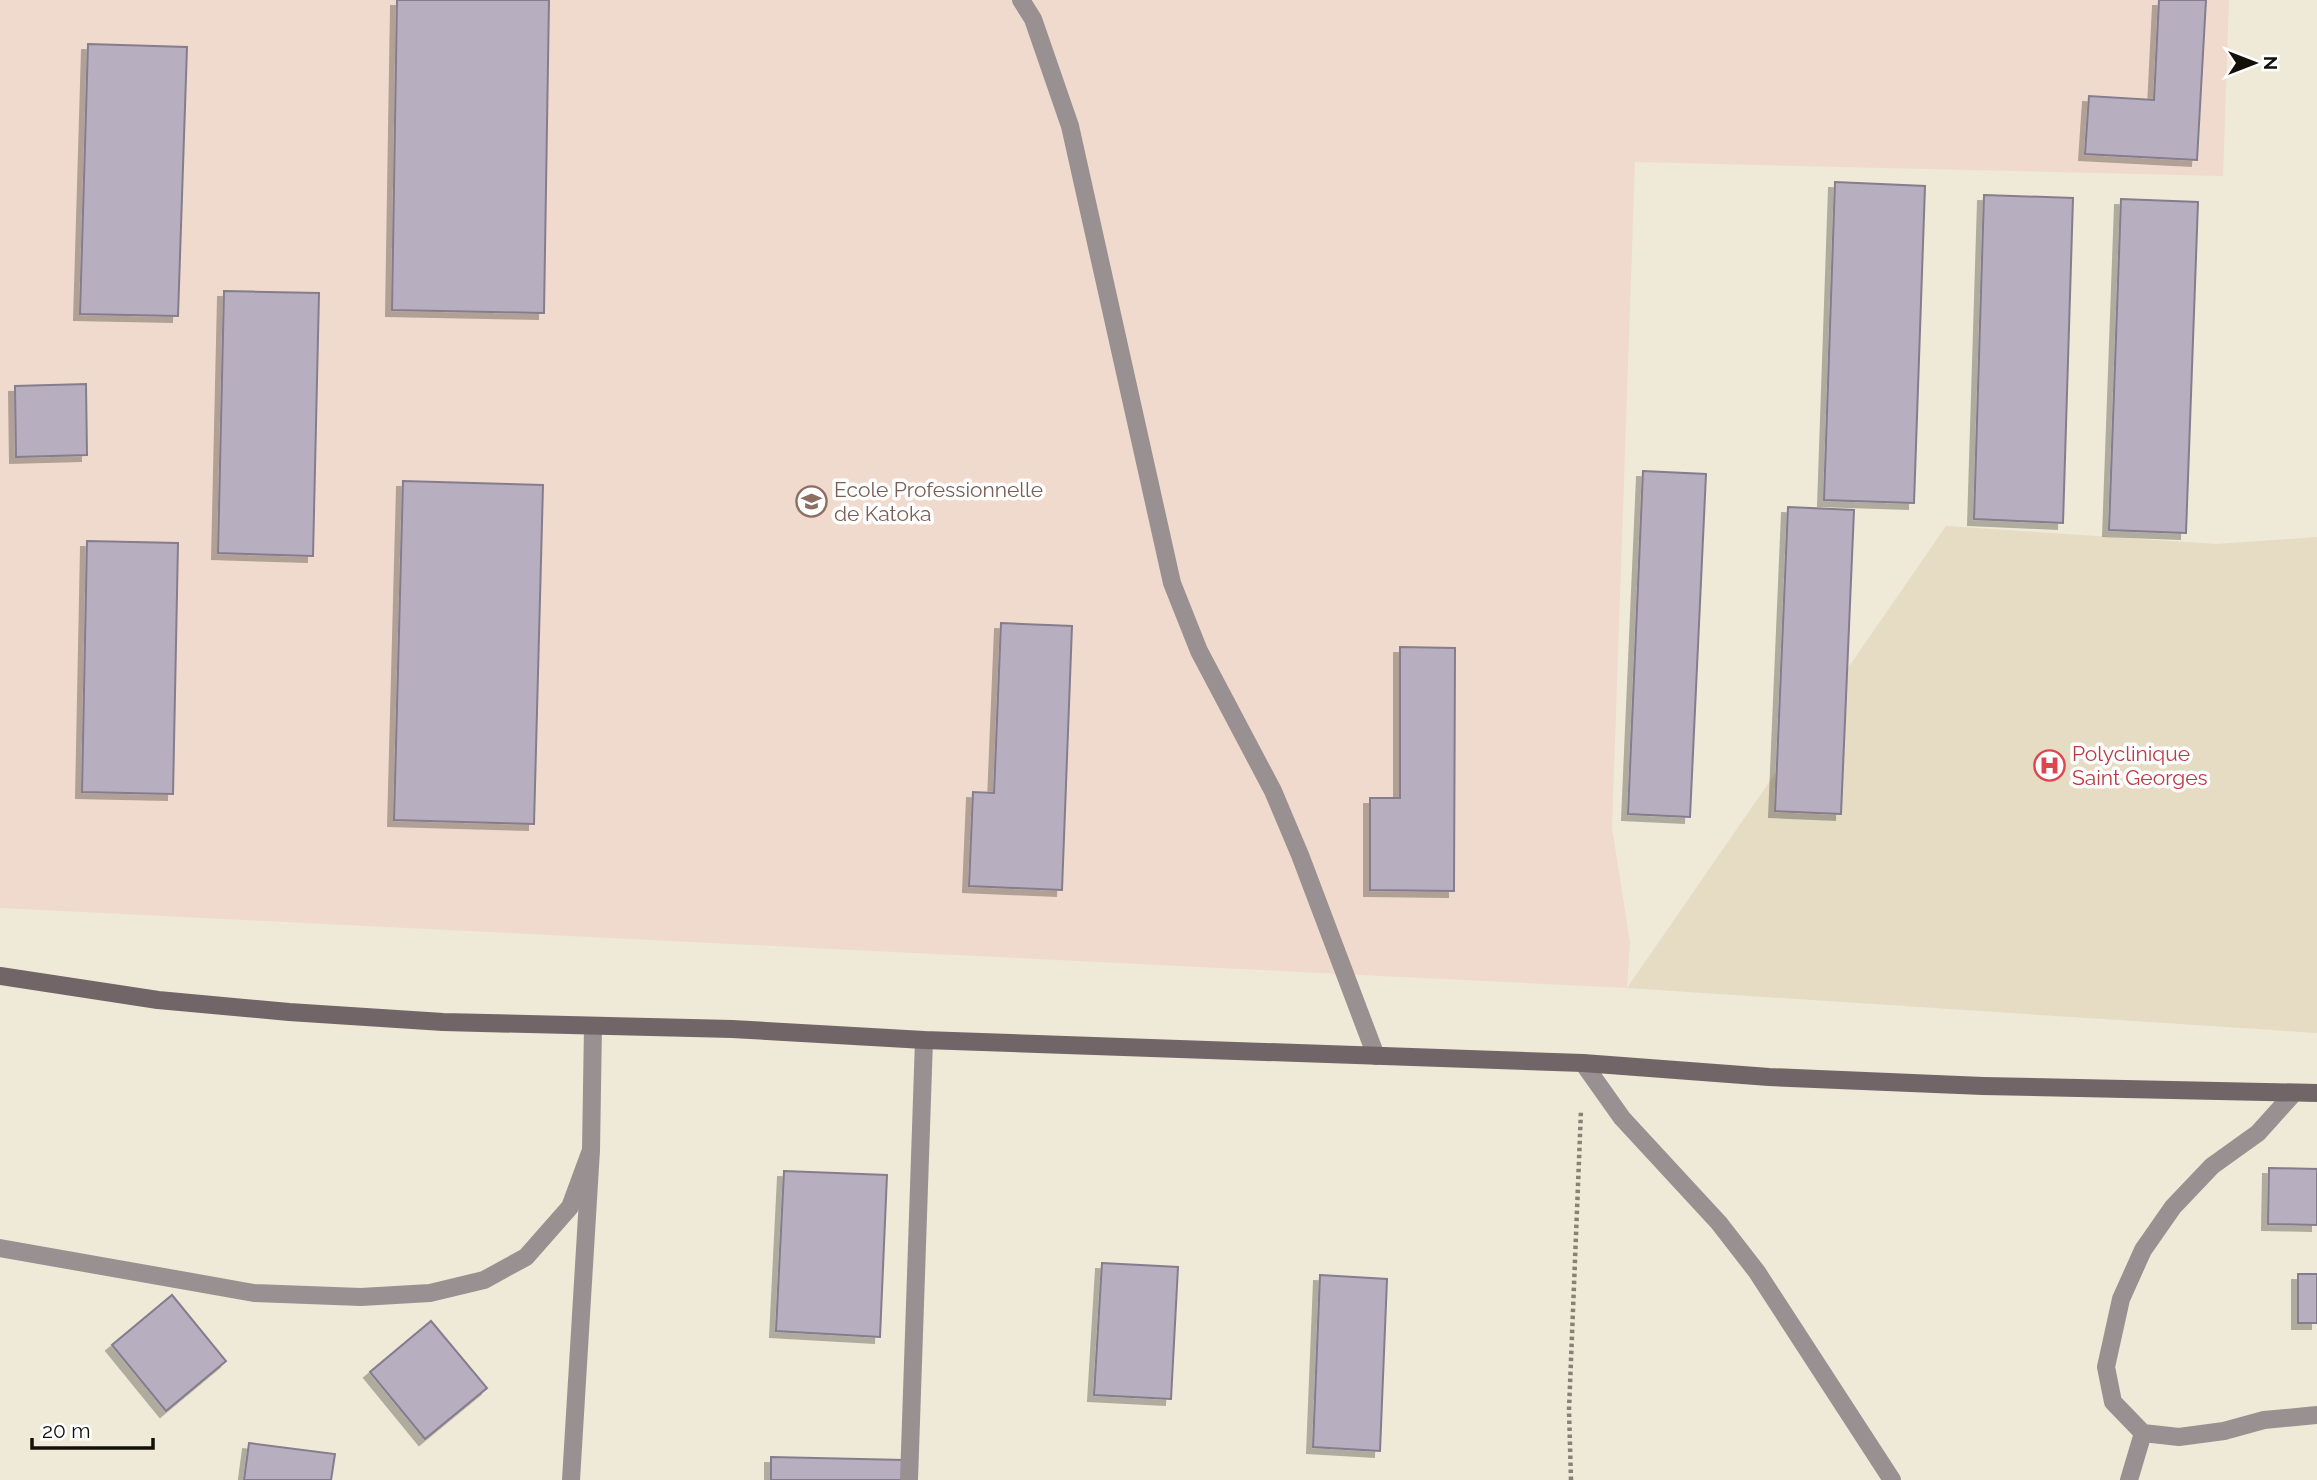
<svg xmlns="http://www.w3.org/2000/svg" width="2317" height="1480" font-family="Raleway,sans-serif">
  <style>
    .built { fill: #e5dcc3 }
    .education { fill: #f0dacd }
    .building { fill: #b7afc0; stroke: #857d8d; stroke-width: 2; filter: url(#shadow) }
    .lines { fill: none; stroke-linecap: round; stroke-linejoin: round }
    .path { stroke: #878276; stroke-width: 4.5; stroke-dasharray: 3.5 3.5; stroke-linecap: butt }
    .lane { stroke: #999091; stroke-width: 18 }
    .street { stroke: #999091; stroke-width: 18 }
    .secondary { stroke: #726567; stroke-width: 18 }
    .labels { text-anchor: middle; stroke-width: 7; stroke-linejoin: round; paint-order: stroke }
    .education-label { font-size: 21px; fill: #785e54; stroke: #fff; text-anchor: start }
    .health-label { font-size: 21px; fill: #be3a42; stroke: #fff; text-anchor: start }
  </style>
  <defs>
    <filter id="shadow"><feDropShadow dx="-6" dy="6" stdDeviation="0" flood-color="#0004"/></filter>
  </defs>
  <rect width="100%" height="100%" fill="#efe9d7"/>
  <path class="built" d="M1946,526L2216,544L2317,537V1033L1627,988Z"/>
  <path class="education" d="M0,0H2229L2223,176L1635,162L1612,828L1630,942L1627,988L0,908Z"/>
  <g class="building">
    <path d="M397,0H549L544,313L392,310Z"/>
    <path d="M2159,0H2206L2197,160L2085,154L2089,96L2154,100Z"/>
    <path d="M88,44L187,47L178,316L80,314Z"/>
    <path d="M1835,182L1925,186L1914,503L1824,500Z"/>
    <path d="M1984,195L2073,198L2063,523L1974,519Z"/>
    <path d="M2121,199L2198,202L2186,533L2109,530Z"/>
    <path d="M224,291L319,293L313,556L218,553Z"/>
    <path d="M86,384L87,455L16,457L15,386Z"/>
    <path d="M1643,471L1706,474L1690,817L1628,814Z"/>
    <path d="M403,481L543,485L534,824L394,820Z"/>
    <path d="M1788,507L1854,510L1841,814L1775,811Z"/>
    <path d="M87,541L178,543L173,794L82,792Z"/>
    <path d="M1001,623L1072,626L1062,890L969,886L973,792L994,793Z"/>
    <path d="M1400,647L1455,648L1454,891L1370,890V798H1400Z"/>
    <path d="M2269,1168L2317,1169V1225L2268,1224Z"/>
    <path d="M784,1171L887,1175L880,1337L776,1331Z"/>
    <path d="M1102,1263L1178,1267L1171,1399L1094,1395Z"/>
    <rect x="2298" y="1274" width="19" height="49"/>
    <path d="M1320,1275L1387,1279L1380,1451L1313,1447Z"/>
    <path d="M172,1295L226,1361L166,1411L112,1345Z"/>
    <path d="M431,1321L487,1388L425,1439L370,1372Z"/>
    <path d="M249,1443L335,1454L331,1480H244Z"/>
    <path d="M771,1457L904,1460V1480H771Z"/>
  </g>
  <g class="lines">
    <path class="path" d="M1571,1480L1569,1410L1581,1110"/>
    <path class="lane" d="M1021,0L1033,19L1070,126L1172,583L1199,651L1273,791L1300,855L1376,1056"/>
    <g class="street">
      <path d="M1583,1063L1622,1118L1719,1223L1757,1272L1892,1480"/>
      <path d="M2294,1093L2258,1133L2212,1166L2173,1207L2143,1250L2121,1299L2106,1367L2113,1402L2143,1433L2179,1437L2224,1431L2264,1420L2317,1415"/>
      <path d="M0,1248L254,1293L361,1297L430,1293L484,1280L526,1257L570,1207L591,1150"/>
      <path d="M571,1480L591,1150L593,1026"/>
      <path d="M909,1480L924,1040"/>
      <path d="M2129,1480L2143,1433"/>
    </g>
    <path class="secondary" d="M0,976L158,1000L289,1012L443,1022L732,1029L924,1040L1583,1063L1769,1077L1983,1086L2317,1093"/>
  </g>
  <defs>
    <symbol id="school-ring" viewBox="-11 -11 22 22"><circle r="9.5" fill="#fff" stroke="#8d6e63" stroke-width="1.5"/><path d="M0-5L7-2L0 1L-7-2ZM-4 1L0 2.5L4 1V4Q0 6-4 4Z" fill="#8d6e63"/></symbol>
    <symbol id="hospital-ring" viewBox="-11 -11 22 22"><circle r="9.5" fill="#fff" stroke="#e0444e" stroke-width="1.5"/><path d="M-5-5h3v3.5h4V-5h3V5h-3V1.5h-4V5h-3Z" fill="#e0444e"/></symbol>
  </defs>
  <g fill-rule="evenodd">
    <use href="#school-ring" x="794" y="484" width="35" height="35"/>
    <use href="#hospital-ring" x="2032" y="748" width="35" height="35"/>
  </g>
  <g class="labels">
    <g class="education-label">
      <text x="834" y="497">Ecole Professionnelle<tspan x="834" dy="24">de Katoka</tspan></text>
    </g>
    <g class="health-label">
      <text x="2072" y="761">Polyclinique<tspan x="2072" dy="24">Saint Georges</tspan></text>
    </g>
  </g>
  <g transform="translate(2254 63) rotate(90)" stroke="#ffffff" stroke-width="5" paint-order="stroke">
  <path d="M0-5L12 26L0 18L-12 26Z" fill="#13100a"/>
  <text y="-10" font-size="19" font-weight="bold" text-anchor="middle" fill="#13100a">N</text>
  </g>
  <path d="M32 1438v10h121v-10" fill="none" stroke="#13100a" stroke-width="3.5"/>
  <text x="42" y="1438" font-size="21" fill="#13100a" stroke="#ffffff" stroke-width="5" paint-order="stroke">20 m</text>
</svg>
